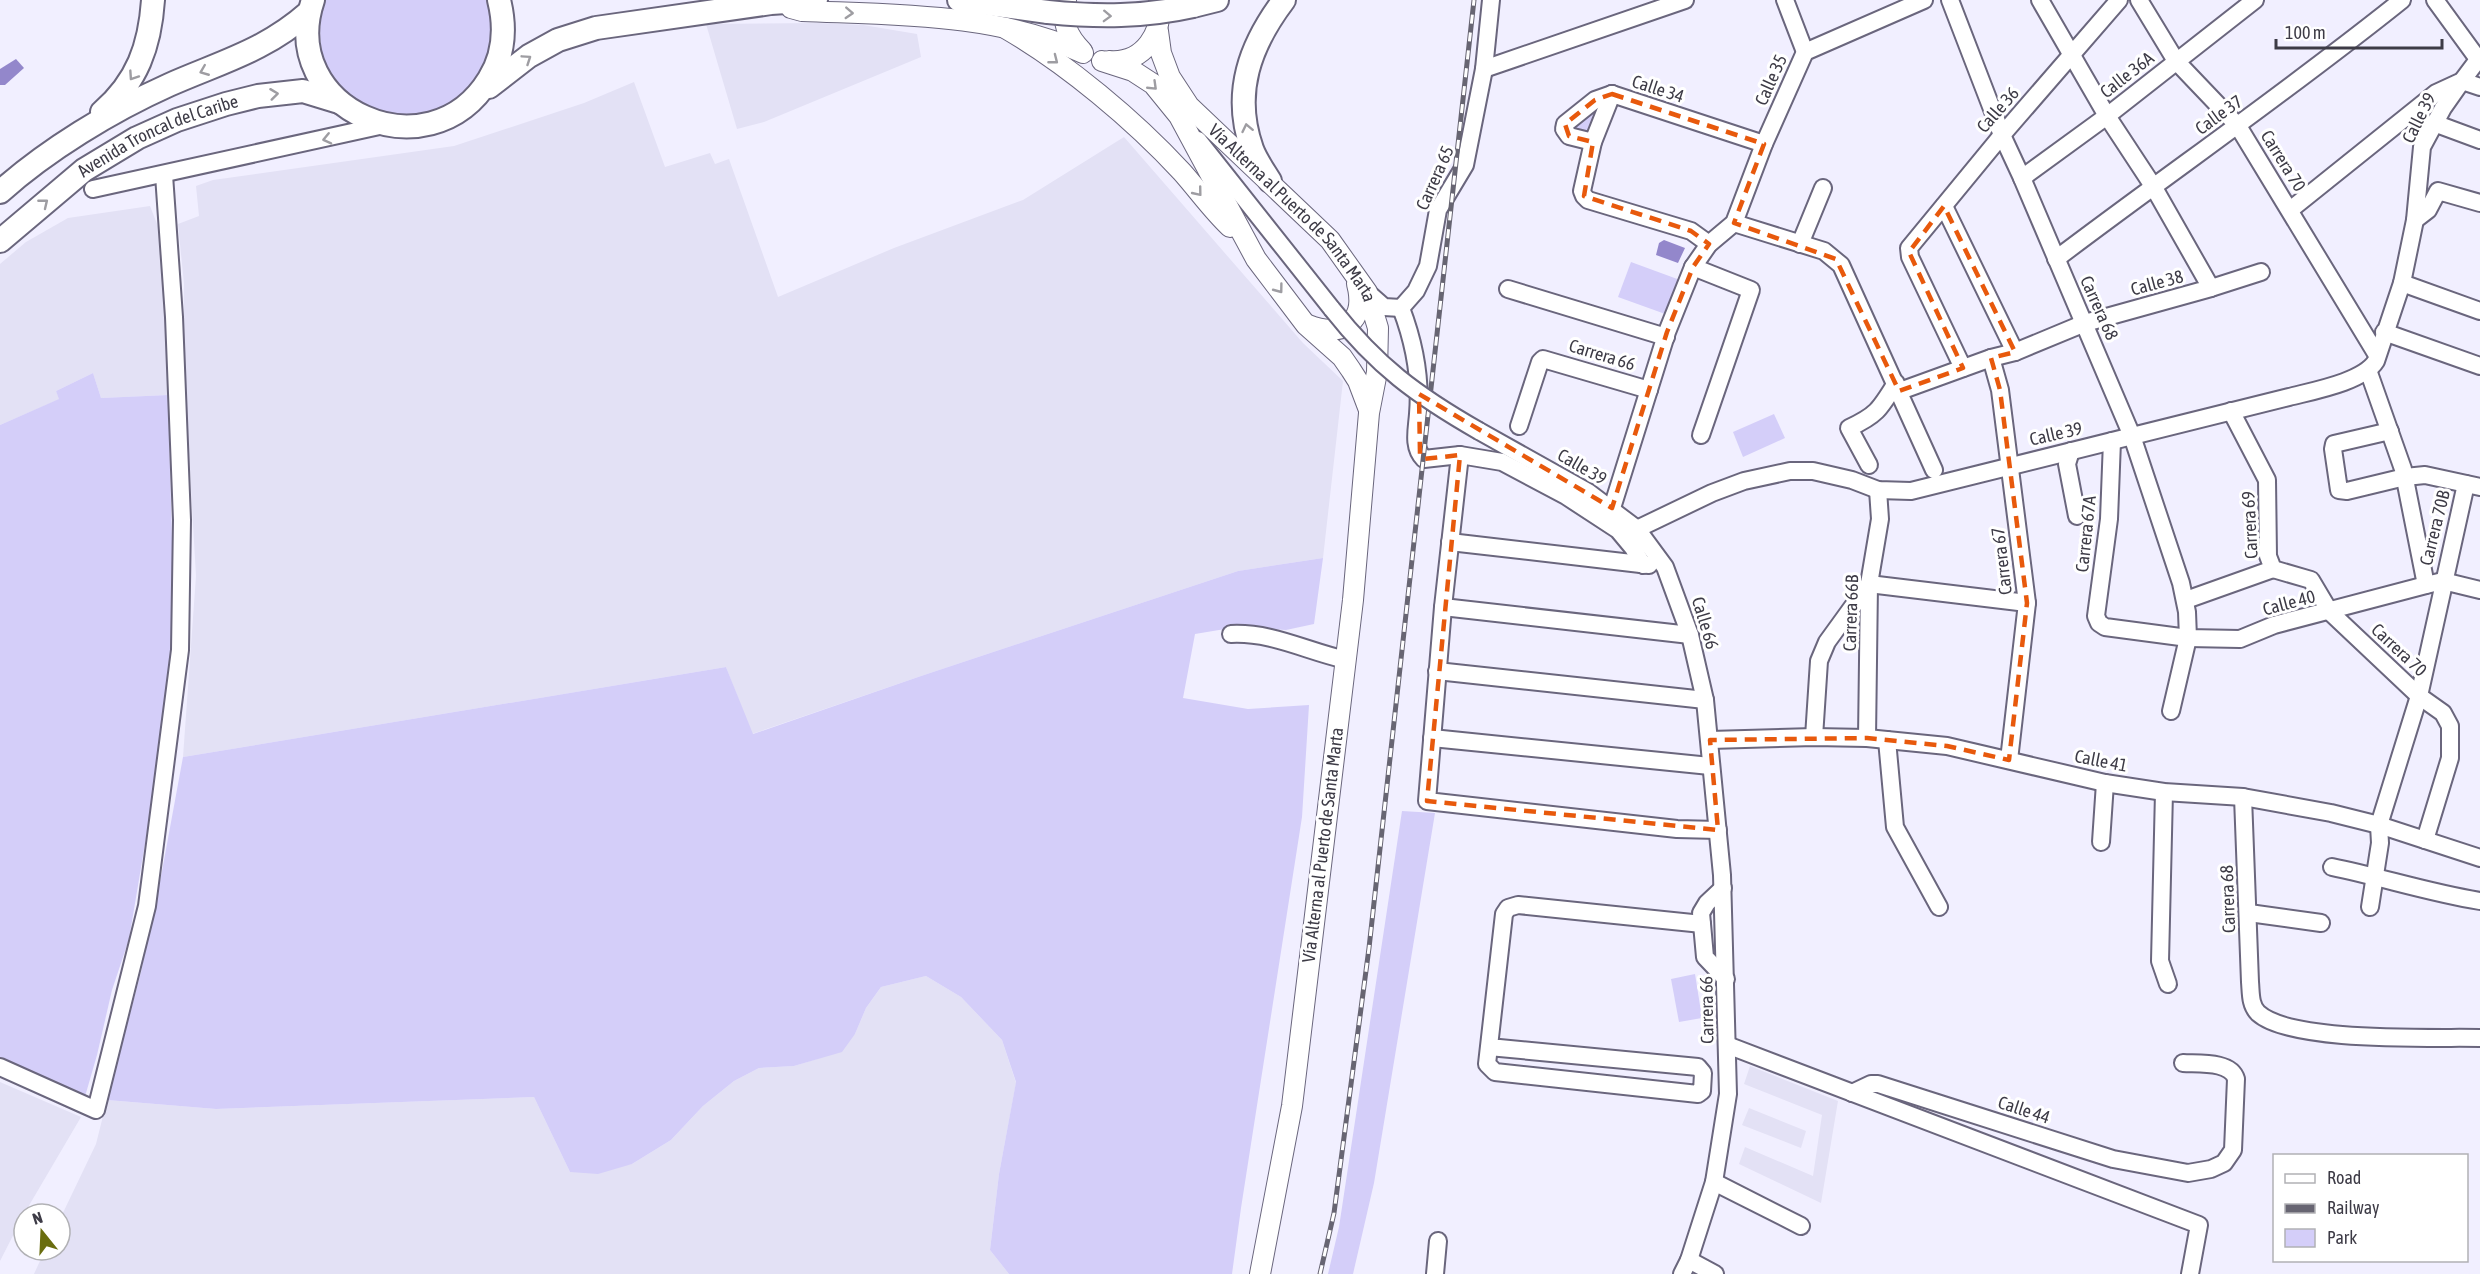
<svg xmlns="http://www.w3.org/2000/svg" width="2480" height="1274" font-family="'Asap Condensed',sans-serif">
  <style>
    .built { fill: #e3e1f5 }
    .green { fill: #d4cef9 }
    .water { fill: #9387cb }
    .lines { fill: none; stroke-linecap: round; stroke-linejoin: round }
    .minor-casing { stroke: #6a667d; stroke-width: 20 }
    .major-casing { stroke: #6a667d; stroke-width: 22 }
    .highway-casing { stroke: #6a667d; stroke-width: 26 }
    .minor { stroke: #fff; stroke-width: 16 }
    .major { stroke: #fff; stroke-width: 20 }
    .highway { stroke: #fff; stroke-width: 22 }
    .rail-casing { stroke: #676572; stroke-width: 5 }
    .rail { stroke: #fff; stroke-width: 3; stroke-dasharray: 9; stroke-linecap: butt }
    .minor-bridge-casing { stroke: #6a667d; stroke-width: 20; stroke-linecap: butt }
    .highway-bridge-casing { stroke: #6a667d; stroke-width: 26; stroke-linecap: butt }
    .minor-bridge { stroke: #fff; stroke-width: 16 }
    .highway-bridge { stroke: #fff; stroke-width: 22 }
    .oneway { stroke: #9e9da2 }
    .marked { fill: none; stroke: #e8590c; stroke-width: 4.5; stroke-dasharray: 12 8; stroke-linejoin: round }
    .labels { text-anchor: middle; stroke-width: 6; stroke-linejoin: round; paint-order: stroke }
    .street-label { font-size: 18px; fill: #3d3b46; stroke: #fff }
  </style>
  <rect width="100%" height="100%" fill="#f1efff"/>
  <g class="built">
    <path d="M818,23L863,25L917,34L921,57L764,122L737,129L706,24Z"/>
    <path d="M634,82L665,167L710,153L715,164L729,159L778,297L894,248L1023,200L1124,137L1303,343L1343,381L1323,558L1238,571L921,676L752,734L726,667L183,757L196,576L187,419L183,411L184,284L178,224L199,216L196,186L213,180L454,146L584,103Z"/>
    <path d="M150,206L159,229L170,324L168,395L101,398L93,373L56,391L60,399L0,425V264L26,242L68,218Z"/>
    <path d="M926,976L961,997L1002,1040L1016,1083L999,1174L990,1250L1009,1274H34L45,1250H60V1219L96,1144L107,1100L216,1109L534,1097L570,1172L632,1164L671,1140L703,1106L734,1081L759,1068L794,1066L817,1059L855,1034L866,1008L881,987Z"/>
    <path d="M1750,1066L1838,1101L1821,1203L1739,1164L1745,1147L1813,1176L1822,1115L1744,1084Z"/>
    <path d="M0,1082L81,1117L24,1214L0,1261Z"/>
    <path d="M1749,1108L1806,1131L1801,1148L1742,1125Z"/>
  </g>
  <g class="green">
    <path d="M324,0H486C527,146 287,158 324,0Z"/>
    <path d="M1593,107L1599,109L1589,135L1568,126Z"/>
    <path d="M1631,262L1680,280L1668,315L1618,297Z"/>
    <path d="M93,373L101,398L168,395L173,576V677L165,746L151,808L129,939L112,990L97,1055L84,1100L0,1062V425L59,399L56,391Z"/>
    <path d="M1774,414L1785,438L1743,457L1733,432Z"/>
    <path d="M1323,558L1314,624L1286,630L1237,627L1195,634L1183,698L1248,709L1309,705L1302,817L1241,1208L1232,1274H1009L990,1250L999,1174L1016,1082L1002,1040L961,997L926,976L881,987L866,1008L855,1034L842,1052L794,1066L759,1068L734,1081L703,1106L671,1140L632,1164L598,1174L570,1172L534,1097L216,1109L107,1100L141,972L162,871L183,757L726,667L753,734L921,676L1238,571Z"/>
    <path d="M1402,811L1435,813L1374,1183L1353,1274H1328L1339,1227Z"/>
    <path d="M1695,974L1702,1018L1679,1022L1671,979Z"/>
  </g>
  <g class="water">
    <path d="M16,59L24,68L5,85H0V69Z"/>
    <path d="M1664,240L1685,248L1678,263L1656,255L1659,243Z"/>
  </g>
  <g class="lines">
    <defs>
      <g id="minor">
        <path d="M1491,0L1484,69L1465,165L1438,210L1428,266L1416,291L1401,308C1414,342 1421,378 1418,414C1417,429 1412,447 1424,459L1460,455L1502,462L1566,496L1618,530L1633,548L1643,565"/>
        <path d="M1785,0L1805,52"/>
        <path d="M1950,0L2002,135L2022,178L2132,436L2181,583L2187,612L2188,638L2171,711"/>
        <path d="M2139,0L2176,61L2238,126L2377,355"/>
        <path d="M2435,0L2478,59"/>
        <path d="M1484,69L1685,0"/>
        <path d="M1612,94L1593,142L1582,191L1584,196L1588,200L1691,231L1709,244"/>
        <path d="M1612,94L1764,144"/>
        <path d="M2434,123L2480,140"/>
        <path d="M1198,140L1332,309"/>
        <path d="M1593,142L1569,136L1564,129L1565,124L1595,100L1612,94"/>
        <path d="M2022,178L2107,116L2255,0"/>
        <path d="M93,189L384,125"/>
        <path d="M1944,206L2015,352"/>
        <path d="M2290,210L2436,93L2462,81L2480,57"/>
        <path d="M2415,220L2428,210L2438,191L2480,203"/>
        <path d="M1734,223L1824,251L1841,265L1934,470"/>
        <path d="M1800,244L1823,188"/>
        <path d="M2056,259C2171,172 2290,90 2402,0"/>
        <path d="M1693,267L1751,290L1701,435"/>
        <path d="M2402,283L2480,311"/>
        <path d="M2211,288L2261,272"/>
        <path d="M1508,289L1666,337"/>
        <path d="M1367,292L1384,307L1401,308"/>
        <path d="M2384,332L2480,366"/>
        <path d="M1991,358L2000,390L2027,603L2009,760"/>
        <path d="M1963,368L1910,257L1909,248L2002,135L2119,0"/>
        <path d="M2368,370L2403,469L2426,585"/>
        <path d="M1900,391L1991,358L2015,352L2085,323L2211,288L2153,186L2107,116L2040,0"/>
        <path d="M2231,411L2267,480L2268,556L2273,569L2311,580L2330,612L2419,696L2443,713L2450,726V758L2425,840"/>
        <path d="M1519,426L1540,362L1543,359L1649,390"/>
        <path d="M1479,431L1588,492L1637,529L1665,567L1690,635L1705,700L1722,875L1728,1094L1714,1182L1689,1260L1682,1274"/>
        <path d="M2390,431L2334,444L2333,449L2339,490L2347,491L2405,477L2425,475L2480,487"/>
        <path d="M2112,441L2109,519L2096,616L2099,623L2105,627L2188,638L2240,639L2274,625L2426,585L2443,581L2480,590"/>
        <path d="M2071,451L2067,464L2077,516"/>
        <path d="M1460,455L1443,607L1427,801L1677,829L1718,830"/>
        <path d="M1869,465L1849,428C1877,415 1880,409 1896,383"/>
        <path d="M1612,508L1667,332L1693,267L1709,244L1734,223L1764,144L1805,52L1924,0"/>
        <path d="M1637,529L1712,493L1744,481L1790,471H1813L1852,480L1878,490L1911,491L2289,397C2312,391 2363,382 2376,361L2402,283L2415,220L2422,147L2443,108L2462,81L2480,87"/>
        <path d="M1450,542L1649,565"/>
        <path d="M2186,600L2273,569"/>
        <path d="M1443,607L1690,635"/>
        <path d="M1231,634C1272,632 1306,651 1346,660"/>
        <path d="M1437,671L1705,700"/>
        <path d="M1814,737L1819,661L1827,642L1869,584L2027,603"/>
        <path d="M1432,738L1710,766"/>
        <path d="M1867,738L1869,584L1880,519L1878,490"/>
        <path d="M1710,740L1814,737L1867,738L1947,746L2105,783L2164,792L2243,797L2331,813L2379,825L2480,858"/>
        <path d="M1887,740L1895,827L1939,907"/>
        <path d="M2164,792L2160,961L2168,984"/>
        <path d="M2243,797L2250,982C2251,993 2250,1005 2258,1013C2291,1043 2433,1037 2480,1038"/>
        <path d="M2101,842L2105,783"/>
        <path d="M2332,867C2381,877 2430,893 2480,901"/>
        <path d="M1723,888L1707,903L1701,913L1705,957L1726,979"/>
        <path d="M2370,907L2380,843L2379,825L2419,696L2466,484"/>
        <path d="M2249,913L2321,923"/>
        <path d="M1727,1045L2199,1225L2190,1274"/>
        <path d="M1489,1047L1698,1067L1703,1073L1702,1091L1698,1094L1495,1072L1487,1064L1504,914L1508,908L1518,905L1702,924"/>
        <path d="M0,1067L96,1110L147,906L180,650L182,520L174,317L164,175"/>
        <path d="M1852,1093L1871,1084H1878L2113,1159L2188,1173L2211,1169L2224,1163L2233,1150L2236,1079C2231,1061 2199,1064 2183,1063"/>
        <path d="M1714,1182L1801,1226"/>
        <path d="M1689,1260L1715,1274"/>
        <path d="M1435,1274L1438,1241"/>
      </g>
      <g id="major">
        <path d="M1066,0C1061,21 1067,36 1082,51"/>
        <path d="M791,8L802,11C896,15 996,13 1083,53"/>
        <path d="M1005,28C1067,64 1134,120 1182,172C1198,190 1212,210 1230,227"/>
        <path id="s1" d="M1158,31L1161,53L1170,77L1189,106L1330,240L1367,292L1378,328L1377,372L1369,413L1353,600L1292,1106L1260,1274"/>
        <path d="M1102,61L1133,71L1153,84L1179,116L1256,259L1306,325L1342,357L1351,370L1358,381L1369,410"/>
        <path d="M1109,61C1144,64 1164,32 1159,0"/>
        <path d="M1308,325C1342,339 1367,322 1357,284"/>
      </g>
      <g id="highway">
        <path d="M313,0C276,109 429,177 489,79C504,55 506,28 499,0"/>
        <path d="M959,0L1048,12"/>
        <path d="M1193,6L1217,0"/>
        <path d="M489,87L529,56L558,40L596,28L771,3L816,0"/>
        <path d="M102,112C137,82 150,46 153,0"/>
        <path d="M1270,181C1264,171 1256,160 1252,149C1232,93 1250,45 1284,0"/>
        <path d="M0,192C47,150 111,111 169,85C221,62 265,51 309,12"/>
        <path id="s2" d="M0,241L84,170L137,138L177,120L226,104L258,96L303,91L339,102"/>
      </g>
    </defs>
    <use href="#minor" class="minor-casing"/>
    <use href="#major" class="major-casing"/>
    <use href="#highway" class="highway-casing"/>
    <use href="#minor" class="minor"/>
    <use href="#major" class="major"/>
    <use href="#highway" class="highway"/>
    <defs>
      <path id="rail" d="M1320,1274L1334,1213L1369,948L1474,0"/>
    </defs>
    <use href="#rail" class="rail-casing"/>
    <use href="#rail" class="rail"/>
    <defs>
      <path id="minor-bridge" d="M1332,309C1377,366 1416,395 1479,431"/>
      <path id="highway-bridge" d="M1048,12C1098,17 1144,17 1193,6"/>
    </defs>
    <use href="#minor-bridge" class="minor-bridge-casing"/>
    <use href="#highway-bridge" class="highway-bridge-casing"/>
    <use href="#minor-bridge" class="minor-bridge"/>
    <use href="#highway-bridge" class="highway-bridge"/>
  </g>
  <defs><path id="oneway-chevron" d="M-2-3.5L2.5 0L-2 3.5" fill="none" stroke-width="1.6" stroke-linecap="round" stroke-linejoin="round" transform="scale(1.5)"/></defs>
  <g class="oneway">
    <use href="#oneway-chevron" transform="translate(849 13) rotate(3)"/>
    <use href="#oneway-chevron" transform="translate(1107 16) rotate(2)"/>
    <use href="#oneway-chevron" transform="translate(527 59) rotate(-34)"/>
    <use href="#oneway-chevron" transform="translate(1054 60) rotate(38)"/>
    <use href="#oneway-chevron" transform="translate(204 71) rotate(158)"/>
    <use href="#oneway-chevron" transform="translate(133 76) rotate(124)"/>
    <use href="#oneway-chevron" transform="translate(1153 86) rotate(44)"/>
    <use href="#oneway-chevron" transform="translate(274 94) rotate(-7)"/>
    <use href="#oneway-chevron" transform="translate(1247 128) rotate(-102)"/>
    <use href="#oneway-chevron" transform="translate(327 139) rotate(167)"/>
    <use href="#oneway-chevron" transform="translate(1198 192) rotate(51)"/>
    <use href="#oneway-chevron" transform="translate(44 203) rotate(-39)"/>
    <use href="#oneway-chevron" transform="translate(1279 289) rotate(53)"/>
  </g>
  <path class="marked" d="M1612,94L1764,144L1734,223L1836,259L1899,391L1963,368L1909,252L1944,206L2015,352L1991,358L2000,390L2027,603L2009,760L1947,746L1867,738L1710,740L1718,830L1427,801L1460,455L1424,459L1420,454L1419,394L1612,508L1667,332L1693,267L1709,244L1691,231L1584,196L1593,142L1569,136L1565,124L1595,100Z"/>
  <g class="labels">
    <g class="street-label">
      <text transform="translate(2127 75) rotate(-38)" y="6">Calle 36A</text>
      <text transform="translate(1771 80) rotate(-66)" y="6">Calle 35</text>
      <text transform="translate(1658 89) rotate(18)" y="6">Calle 34</text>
      <text transform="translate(1998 110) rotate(-49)" y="6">Calle 36</text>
      <text transform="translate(2219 115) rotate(-36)" y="6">Calle 37</text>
      <text transform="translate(2419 118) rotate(-64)" y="6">Calle 39</text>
      <text dy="6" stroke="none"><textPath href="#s2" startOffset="192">Avenida Troncal del Caribe</textPath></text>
      <text transform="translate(2283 161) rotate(58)" y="6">Carrera 70</text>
      <text transform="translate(1435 178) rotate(-66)" y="6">Carrera 65</text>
      <text dy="6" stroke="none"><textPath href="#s1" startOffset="232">Vía Alterna al Puerto de Santa Marta</textPath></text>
      <text transform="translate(2157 283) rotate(-15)" y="6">Calle 38</text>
      <text transform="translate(2099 308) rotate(66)" y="6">Carrera 68</text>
      <text transform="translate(1602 355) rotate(17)" y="6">Carrera 66</text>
      <text transform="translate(2056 434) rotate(-13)" y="6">Calle 39</text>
      <text transform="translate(1582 467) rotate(30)" y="6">Calle 39</text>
      <text transform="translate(2250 525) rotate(-93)" y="6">Carrera 69</text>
      <text transform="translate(2435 528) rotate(-76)" y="6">Carrera 70B</text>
      <text transform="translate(2086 534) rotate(-84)" y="6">Carrera 67A</text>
      <text transform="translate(2002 561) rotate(-97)" y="6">Carrera 67</text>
      <text transform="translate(2289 603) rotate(-15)" y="6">Calle 40</text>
      <text transform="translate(1851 613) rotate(-88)" y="6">Carrera 66B</text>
      <text transform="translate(1705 623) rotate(73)" y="6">Calle 66</text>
      <text transform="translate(2399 650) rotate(43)" y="6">Carrera 70</text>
      <text transform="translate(2101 761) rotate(11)" y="6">Calle 41</text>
      <text transform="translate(1323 845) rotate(-83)" y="6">Vía Alterna al Puerto de Santa Marta</text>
      <text transform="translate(2228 899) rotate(-92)" y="6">Carrera 68</text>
      <text transform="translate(1707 1010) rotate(-91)" y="6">Carrera 66</text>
      <text transform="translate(2024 1110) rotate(18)" y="6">Calle 44</text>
    </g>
  </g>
  <rect x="2273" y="1154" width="195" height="108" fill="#ffffff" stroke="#b1b1b5" stroke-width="1.5"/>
  <rect x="2285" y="1174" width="30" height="9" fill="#ffffff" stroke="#b1b1b5" stroke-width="1.5"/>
  <text x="2327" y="1184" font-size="18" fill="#3d3b46">Road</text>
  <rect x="2285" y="1204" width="30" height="9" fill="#676572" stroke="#b1b1b5" stroke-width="1.5"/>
  <text x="2327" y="1214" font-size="18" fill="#3d3b46">Railway</text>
  <rect x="2285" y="1229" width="30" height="18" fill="#d4cef9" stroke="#b1b1b5" stroke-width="1.5"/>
  <text x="2327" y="1244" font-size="18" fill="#3d3b46">Park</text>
  <g transform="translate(42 1232) rotate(342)"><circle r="28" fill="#ffffff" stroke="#b1b1b5" stroke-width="1.5"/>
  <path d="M0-4.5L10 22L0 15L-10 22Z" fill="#6a6d0f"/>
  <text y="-9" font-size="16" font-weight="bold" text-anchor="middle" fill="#3d3b46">N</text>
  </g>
  <path d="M2276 39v9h166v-9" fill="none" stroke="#3d3b46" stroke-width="3"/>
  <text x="2285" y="39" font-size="18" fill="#3d3b46" stroke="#ffffff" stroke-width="4.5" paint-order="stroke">100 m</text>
</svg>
